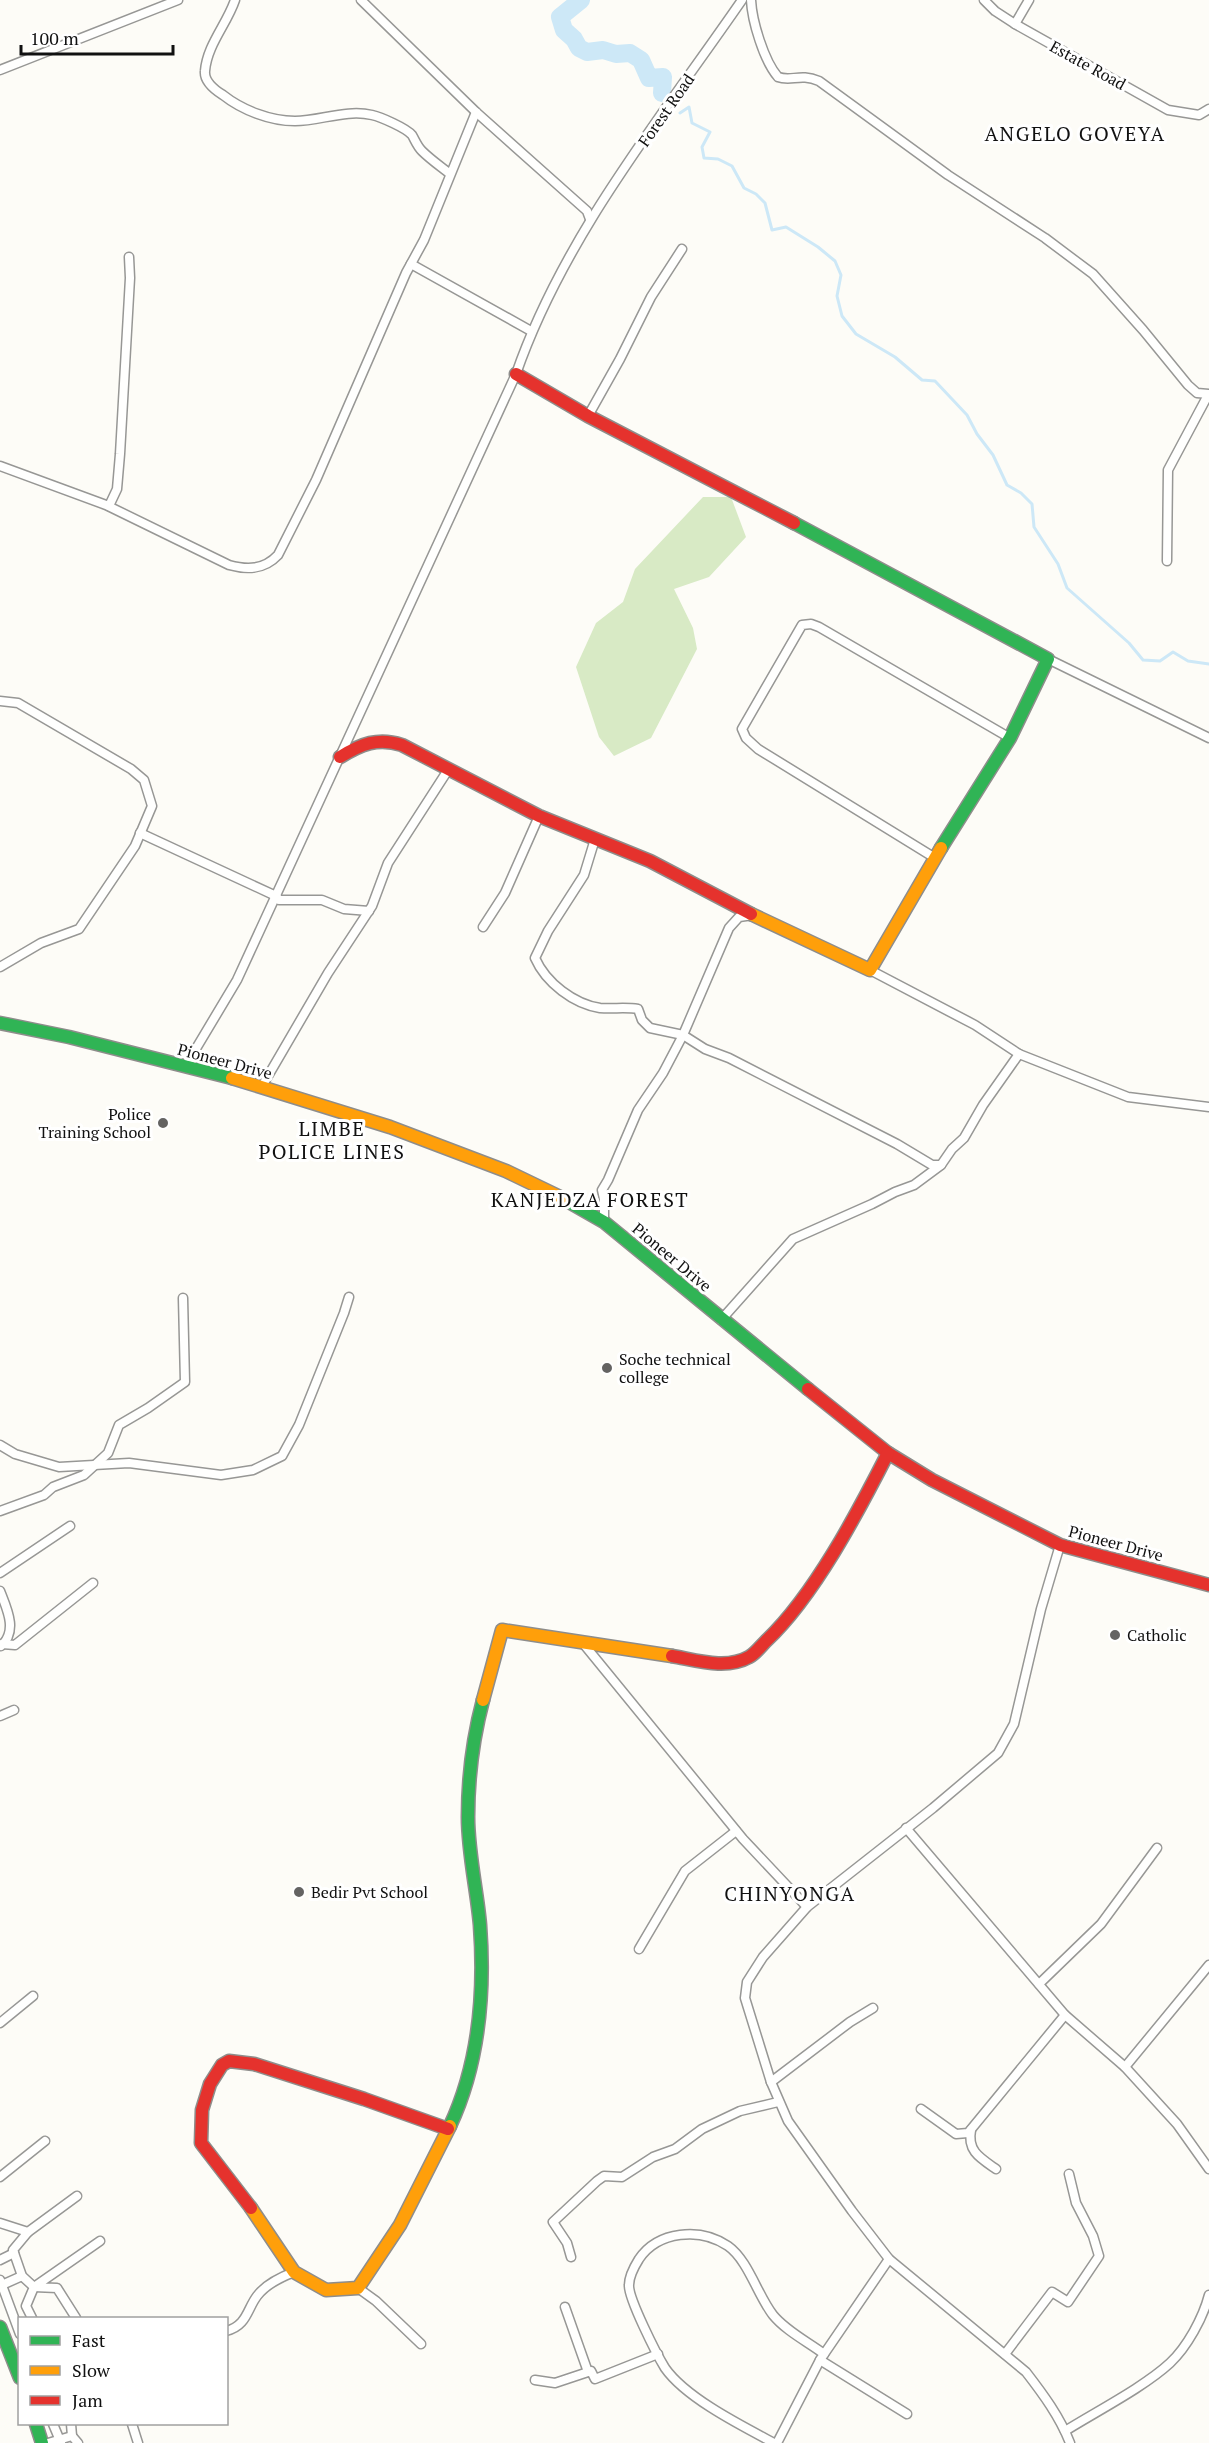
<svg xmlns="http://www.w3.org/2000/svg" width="1209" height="2443" font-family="'PT Serif',serif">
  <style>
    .forest { fill: #d8eac5 }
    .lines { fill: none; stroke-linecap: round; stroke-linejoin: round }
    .stream { stroke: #cde8f7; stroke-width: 3 }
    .river { stroke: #cde8f7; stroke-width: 18 }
    .street-casing { stroke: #979795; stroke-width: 11 }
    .fast-casing { stroke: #8e8d8b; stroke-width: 15 }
    .slow-casing { stroke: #8e8d8b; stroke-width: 15 }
    .jam-casing { stroke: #8e8d8b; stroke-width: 15 }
    .street { stroke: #fffffe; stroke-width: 8 }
    .fast { stroke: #30b455; stroke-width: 12 }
    .slow { stroke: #ff9f0a; stroke-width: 12 }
    .jam { stroke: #e5322d; stroke-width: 12 }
    .poi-dot { fill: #646362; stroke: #fff; stroke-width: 2 }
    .labels { text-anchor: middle; stroke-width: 6; stroke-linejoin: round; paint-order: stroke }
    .street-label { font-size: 16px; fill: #111; stroke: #fff }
    .poi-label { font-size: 16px; fill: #111; stroke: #fff; text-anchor: start }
    .quarter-label { font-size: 20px; letter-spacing: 1.5px; fill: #111; stroke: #fff }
  </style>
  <rect width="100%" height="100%" fill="#fdfcf7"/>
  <path class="forest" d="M703,497H731L746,537L709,577L674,589L693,628L697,649L651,738L614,756L599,737L576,667L596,623L623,602L635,569Z"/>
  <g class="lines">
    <path class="stream" d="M680,113L689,107L692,123L710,132L702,147L704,158L718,159L732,166L744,188L756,194L765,203L772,230L786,227L818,247L835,261L841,275L837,296L842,316L856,334L895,357L922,380L935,381L967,415L977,434L993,455L1007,485L1021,493L1032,504L1034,527L1058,564L1067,588L1129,643L1143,660L1160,661L1173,652L1188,661L1209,664"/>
    <path class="river" d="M581,0L560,17L564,30L574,39L579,48L587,52L603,50L616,54L630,53L641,60L649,78L663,77L662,93"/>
    <defs>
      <g id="street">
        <path d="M235,0C227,24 207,45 205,71C204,81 215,90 223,95C242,110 270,121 295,121C320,121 346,109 372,115C381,117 406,128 412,135C415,140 417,146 422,151C430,159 440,166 450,174"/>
        <path d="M361,0L476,112L587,211L590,219"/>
        <path d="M751,0C752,21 764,61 778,77C791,82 800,73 819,81L948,175L1045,238L1093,274L1143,330L1188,385L1197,393L1209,394"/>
        <path d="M984,0L995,11L1015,24L1168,110L1199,115L1209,109"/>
        <path d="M1015,24L1029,0"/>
        <path d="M0,70L178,0"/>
        <path d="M411,264L531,331"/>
        <path d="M588,416L620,359L651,297L682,249"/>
        <path d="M0,466L106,505L229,565C247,570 264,570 278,555L316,480L406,273L424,240L476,112"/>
        <path d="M109,506L117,489L120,454L130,278L129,257"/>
        <path d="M1167,561L1168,470L1208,395"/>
        <path d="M1048,659L1209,738"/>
        <path d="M0,701L18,703L131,769L144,780L152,806L135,846L79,929L41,943L0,967"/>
        <path d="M140,833L276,896L279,900H322L344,909L369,911"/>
        <path d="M595,839L584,875L548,931L535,958C546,983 574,1004 600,1008C613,1009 626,1007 638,1009L642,1020L650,1028L683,1035L705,1049L729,1058L897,1144L932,1165H941L952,1149L964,1138L983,1105L1019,1054"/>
        <path d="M935,858L758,749L746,738L742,729L802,625L811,624L819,627L1010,738"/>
        <path d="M483,927L505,893L539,816"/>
        <path d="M870,970L975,1025L1019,1054L1128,1097L1209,1107"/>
        <path d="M185,1067L237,980L516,374C564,236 660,119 742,0"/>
        <path d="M261,1088L328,973L372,906L388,863L448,770"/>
        <path d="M604,1222V1199L602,1190L608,1180L638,1110L663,1073L683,1035L729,928L739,917L753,915"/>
        <path d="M721,1320L793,1239L872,1204L895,1192L914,1185L941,1165"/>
        <path d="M0,1445L15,1454L59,1467L129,1463L221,1475L253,1470L282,1456L299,1425L344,1313L349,1297"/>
        <path d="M0,1511L44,1495L53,1487L84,1475L108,1453L119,1425L148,1408L185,1382L183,1298"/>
        <path d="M1060,1545L1041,1609L1014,1724L998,1753L933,1808L807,1907L763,1957L747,1982L745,1998L771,2082L788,2121L852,2211L889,2259L1026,2372C1043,2394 1060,2417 1070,2443"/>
        <path d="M0,1573L70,1526"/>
        <path d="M0,1591C7,1609 18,1631 1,1646"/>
        <path d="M582,1642L743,1839L807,1907"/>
        <path d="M2,1644L15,1645L93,1583"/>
        <path d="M0,1716L14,1710"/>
        <path d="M906,1828L1065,2015L1125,2067L1177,2124L1209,2169"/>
        <path d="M639,1949L685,1871L736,1831"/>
        <path d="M1039,1984L1101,1924L1157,1848"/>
        <path d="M0,2023L33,1996"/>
        <path d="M1125,2067L1209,1965"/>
        <path d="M771,2082L850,2022L873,2008"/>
        <path d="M921,2109L956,2134L968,2133L1065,2015"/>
        <path d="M971,2130C967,2151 980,2158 996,2169"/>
        <path d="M0,2177L45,2141"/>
        <path d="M0,2223L28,2232L13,2250L22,2276L34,2287L26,2306L32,2318"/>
        <path d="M28,2232L77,2196"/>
        <path d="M571,2257L567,2243L553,2222L597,2181L604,2176L622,2177L653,2157L675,2149L702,2129L740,2111L778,2102"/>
        <path d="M0,2260L14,2253"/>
        <path d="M0,2280L20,2334"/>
        <path d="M2,2285L22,2276"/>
        <path d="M358,2288L376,2301L421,2344"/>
        <path d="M565,2307L588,2372"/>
        <path d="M76,2318L57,2288L34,2287L100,2241"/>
        <path d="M226,2331C247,2326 247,2309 257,2296C266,2284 281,2277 294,2272"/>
        <path d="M1005,2354L1052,2292L1068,2302L1099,2256L1093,2236L1076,2203L1069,2174"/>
        <path d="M820,2360L907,2414"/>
        <path d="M535,2380L555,2383L591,2371L595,2379L658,2354"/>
        <path d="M53,2424L61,2443"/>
        <path d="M71,2424L72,2436"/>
        <path d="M132,2424L138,2443"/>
        <path d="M1065,2431C1097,2411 1144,2387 1170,2363C1187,2347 1203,2318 1209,2295"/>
        <path d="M48,2443L72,2436L78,2443"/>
        <path d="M774,2443C742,2426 686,2398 665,2368C657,2355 628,2298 629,2285C629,2276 634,2267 639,2259C658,2231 700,2227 728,2246C748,2260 758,2296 773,2315C786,2331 808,2342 824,2354"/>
        <path d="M777,2443L820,2360L889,2259"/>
      </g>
      <g id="fast">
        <path d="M794,523L1048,659L1010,738L941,848"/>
        <path d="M0,1023L69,1037L232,1078"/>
        <path d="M562,1198L604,1222L808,1389"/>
        <path d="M450,2126C479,2064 485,1993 480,1925C477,1890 468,1853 468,1817C468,1778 473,1738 483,1700"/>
        <path d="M0,2327L20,2378"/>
        <path d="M36,2424L42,2443"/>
      </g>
      <g id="slow">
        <path d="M751,914L870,970L941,848"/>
        <path d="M232,1078L390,1127L506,1171L562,1198"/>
        <path d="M483,1700L502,1630L672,1656"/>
        <path d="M251,2208L294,2272L326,2290L358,2288L400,2225L450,2126"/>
      </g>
      <g id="jam">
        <path d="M516,374L588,416L794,523"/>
        <path d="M340,757C361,744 378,737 402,745L539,816L650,861L751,914"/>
        <path d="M808,1389L888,1453L932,1480L1060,1545L1209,1585"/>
        <path d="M672,1656C696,1660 726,1670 749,1657C755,1654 761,1646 766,1641C814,1596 858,1512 888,1453"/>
        <path d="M251,2208L201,2143L202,2110L210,2084L222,2065L229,2061L254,2064L364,2099L448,2129"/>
      </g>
    </defs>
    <use href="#street" class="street-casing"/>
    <use href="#fast" class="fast-casing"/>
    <use href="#slow" class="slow-casing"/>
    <use href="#jam" class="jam-casing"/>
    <use href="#street" class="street"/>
    <use href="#fast" class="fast"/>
    <use href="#slow" class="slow"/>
    <use href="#jam" class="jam"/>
  </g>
  <g class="poi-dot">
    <circle cx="163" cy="1123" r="6"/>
    <circle cx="607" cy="1368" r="6"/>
    <circle cx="1115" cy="1635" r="6"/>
    <circle cx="299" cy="1892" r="6"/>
  </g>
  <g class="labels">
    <g class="street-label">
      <text transform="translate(1088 65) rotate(29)" y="6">Estate Road</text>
      <text transform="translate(666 110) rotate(-55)" y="6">Forest Road</text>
      <text transform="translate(225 1061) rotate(15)" y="6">Pioneer Drive</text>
      <text transform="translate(672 1257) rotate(40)" y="6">Pioneer Drive</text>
      <text transform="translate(1116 1543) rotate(15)" y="6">Pioneer Drive</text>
    </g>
    <g class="poi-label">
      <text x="151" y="1120" text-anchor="end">Police<tspan x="151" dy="18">Training School</tspan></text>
      <text x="619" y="1365">Soche technical<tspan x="619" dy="18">college</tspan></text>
      <text x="1127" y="1641">Catholic</text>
      <text x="311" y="1898">Bedir Pvt School</text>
    </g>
    <g class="quarter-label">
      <text x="1075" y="141">ANGELO GOVEYA</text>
      <text x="332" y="1136">LIMBE<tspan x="332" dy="23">POLICE LINES</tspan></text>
      <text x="590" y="1207">KANJEDZA FOREST</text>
      <text x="790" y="1901">CHINYONGA</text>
    </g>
  </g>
  <rect x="18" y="2317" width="210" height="108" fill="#ffffff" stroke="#a0a0a0" stroke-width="1.5"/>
  <rect x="30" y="2336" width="30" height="9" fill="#30b455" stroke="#a0a0a0" stroke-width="1.5"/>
  <text x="72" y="2347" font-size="18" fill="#111111">Fast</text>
  <rect x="30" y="2366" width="30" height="9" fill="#ff9f0a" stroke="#a0a0a0" stroke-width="1.5"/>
  <text x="72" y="2377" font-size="18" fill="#111111">Slow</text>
  <rect x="30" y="2396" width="30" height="9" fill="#e5322d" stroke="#a0a0a0" stroke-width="1.5"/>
  <text x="72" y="2407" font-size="18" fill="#111111">Jam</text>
  <path d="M21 45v9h152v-9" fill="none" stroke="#111111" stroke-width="3"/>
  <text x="30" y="45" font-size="18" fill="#111111" stroke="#ffffff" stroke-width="4.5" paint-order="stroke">100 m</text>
</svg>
